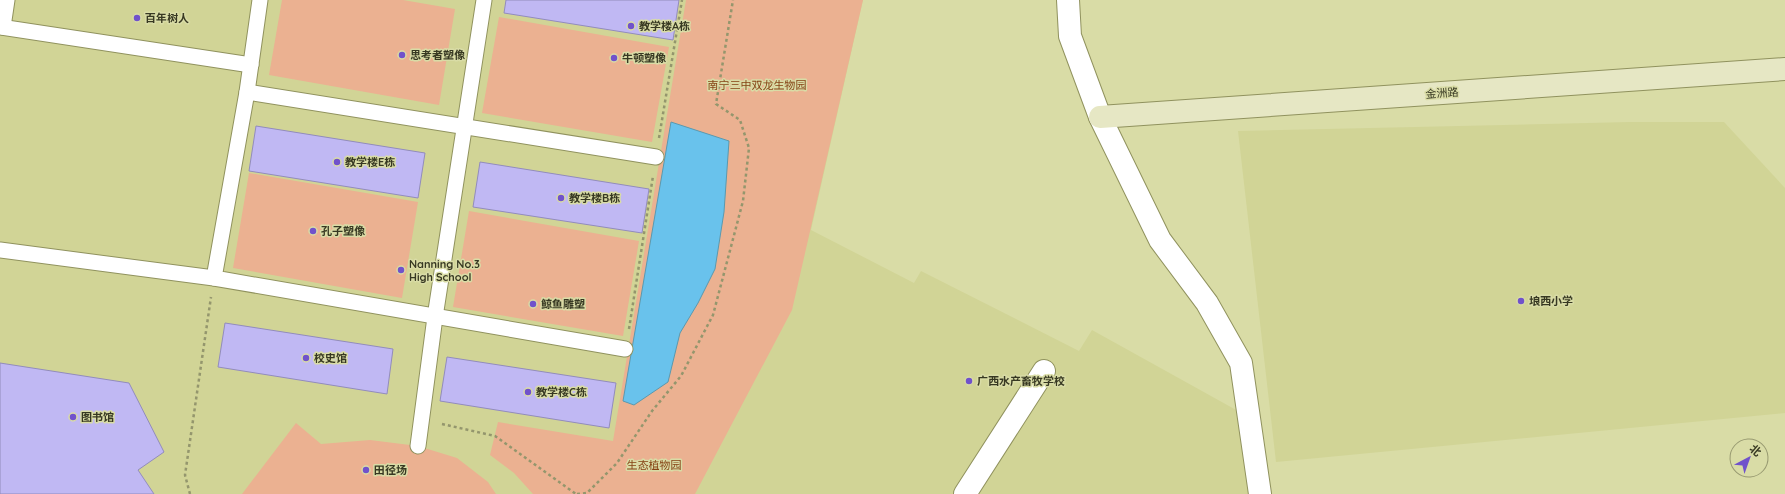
<svg xmlns="http://www.w3.org/2000/svg" width="1785" height="494" font-family="Quicksand,'Noto Sans SC',sans-serif">
  <style>
    .built { fill: #d1d496 }
    .green { fill: #ebb191 }
    .water { fill: #69c2ec; stroke: #5a99af }
    .building { fill: #c0b8f3; stroke: #928cbc }
    .lines { fill: none; stroke-linecap: round; stroke-linejoin: round }
    .service-casing { stroke: #90925e; stroke-width: 17 }
    .minor-casing { stroke: #90925e; stroke-width: 24 }
    .secondary-casing { stroke: #90925e; stroke-width: 24 }
    .path { stroke: #94966d; stroke-width: 2.5; stroke-dasharray: 3 3; stroke-linecap: butt }
    .service { stroke: #fff; stroke-width: 15 }
    .minor { stroke: #fff; stroke-width: 22 }
    .secondary { stroke: #e6e7c4; stroke-width: 22 }
    .poi-dot { fill: #7052cb; stroke: #d9dca6; stroke-width: 1.5 }
    .labels { text-anchor: middle; stroke-width: 3; stroke-linejoin: round; paint-order: stroke }
    .poi-label { font-size: 11px; font-weight: bold; fill: #373822; stroke: #d9dca6; text-anchor: start }
    .park-label { font-size: 11px; fill: #864315; stroke: #d9dca6 }
    .street-label { font-size: 11px; fill: #373822; stroke: #d9dca6 }
  </style>
  <rect width="100%" height="100%" fill="#d9dca6"/>
  <g class="built">
    <path d="M0,0H863L811,230L914,283L921,271L1079,351L1092,330L1238,411L1252,494H0Z"/>
    <path d="M1630,122H1724L1785,188V413L1276,462L1238,131Z"/>
  </g>
  <g class="green">
    <path d="M282,0H403L455,9L439,105L269,75Z"/>
    <path d="M686,0H863L792,310L695,494H533L514,473L490,455L498,422L613,441Z"/>
    <path d="M499,17L669,47L652,142L482,113Z"/>
    <path d="M249,173L418,202L402,298L233,268Z"/>
    <path d="M469,211L639,241L623,336L453,307Z"/>
    <path d="M296,423L321,444L370,440L418,446L457,458L488,482L496,494H242Z"/>
  </g>
  <path class="water" d="M671,122L729,141L724,212L715,269L698,303L680,333L668,382L634,405L623,401Z"/>
  <g class="building">
    <path d="M506,0H679L673,40L504,13Z"/>
    <path d="M256,126L425,153L418,198L249,171Z"/>
    <path d="M480,162L649,189L642,233L473,207Z"/>
    <path d="M225,323L393,349L387,394L218,367Z"/>
    <path d="M447,357L616,383L609,428L440,401Z"/>
    <path d="M0,363L129,383L164,452L138,470L154,494H0Z"/>
  </g>
  <g class="lines">
    <defs>
      <g id="service">
        <path d="M260,0L247,92L214,278L625,349"/>
        <path d="M0,27L251,65"/>
        <path d="M3,27L7,0"/>
        <path d="M247,92L656,157"/>
        <path d="M0,250L214,278"/>
        <path d="M418,446L435,317L484,0"/>
      </g>
      <g id="minor">
        <path d="M1068,0L1070,36L1100,117L1160,240L1207,303L1241,363L1260,494"/>
        <path d="M965,494L1044,371"/>
      </g>
      <path id="secondary" d="M1100,117L1785,69"/>
    </defs>
    <use href="#service" class="service-casing"/>
    <use href="#minor" class="minor-casing"/>
    <use href="#secondary" class="secondary-casing"/>
    <g class="path">
      <path d="M659,138L682,0"/>
      <path d="M629,329L653,176"/>
      <path d="M442,424L495,436L576,494"/>
      <path d="M190,494L185,475L211,297"/>
      <path d="M577,494L587,493L617,463L652,411L681,376L713,315L743,201L749,148L740,120L716,104L733,0"/>
    </g>
    <use href="#service" class="service"/>
    <use href="#minor" class="minor"/>
    <use href="#secondary" class="secondary"/>
  </g>
  <g class="poi-dot">
    <circle cx="137" cy="18" r="4"/>
    <circle cx="631" cy="26" r="4"/>
    <circle cx="402" cy="55" r="4"/>
    <circle cx="614" cy="58" r="4"/>
    <circle cx="337" cy="162" r="4"/>
    <circle cx="561" cy="198" r="4"/>
    <circle cx="313" cy="231" r="4"/>
    <circle cx="401" cy="270" r="4"/>
    <circle cx="1521" cy="301" r="4"/>
    <circle cx="533" cy="304" r="4"/>
    <circle cx="306" cy="358" r="4"/>
    <circle cx="969" cy="381" r="4"/>
    <circle cx="528" cy="392" r="4"/>
    <circle cx="73" cy="417" r="4"/>
    <circle cx="366" cy="470" r="4"/>
  </g>
  <g class="labels">
    <g class="poi-label">
      <text x="145" y="22">百年树人</text>
      <text x="639" y="30">教学楼A栋</text>
      <text x="410" y="59">思考者塑像</text>
      <text x="622" y="62">牛顿塑像</text>
      <text x="345" y="166">教学楼E栋</text>
      <text x="569" y="202">教学楼B栋</text>
      <text x="321" y="235">孔子塑像</text>
      <text x="409" y="268">Nanning No.3<tspan x="409" dy="13">High School</tspan></text>
      <text x="1529" y="305">埌西小学</text>
      <text x="541" y="308">鲸鱼雕塑</text>
      <text x="314" y="362">校史馆</text>
      <text x="977" y="385">广西水产畜牧学校</text>
      <text x="536" y="396">教学楼C栋</text>
      <text x="81" y="421">图书馆</text>
      <text x="374" y="474">田径场</text>
    </g>
    <g class="park-label">
      <text x="757" y="89">南宁三中双龙生物园</text>
      <text x="654" y="469">生态植物园</text>
    </g>
    <g class="street-label">
      <text transform="translate(1442 93) rotate(-4)" y="4">金洲路</text>
    </g>
  </g>
  <g transform="translate(1749 458) rotate(41)"><circle r="19" fill="#d9dca6" stroke="#989a71"/>
  <path d="M0-3L7 15L0 10L-7 15Z" fill="#7052cb"/>
  <text y="-6" font-size="11" font-weight="bold" text-anchor="middle" fill="#373822">北</text>
  </g>
</svg>
